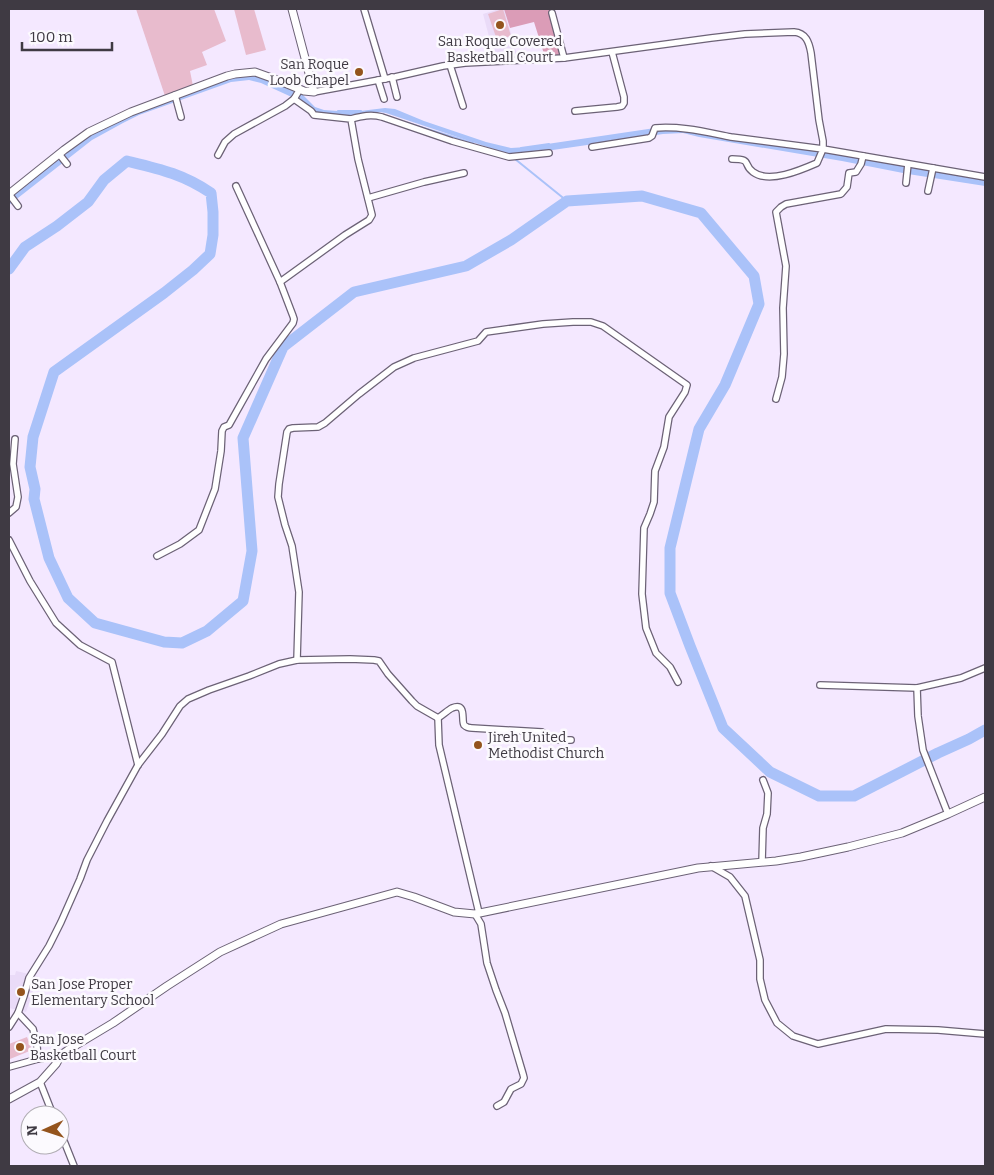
<svg xmlns="http://www.w3.org/2000/svg" width="994" height="1175" font-family="Bitter,serif">
  <style>
    .built { fill: #eadbf8 }
    .green { fill: #e8bbcd }
    .forest { fill: #db9cb7 }
    .water { fill: #aac2f9 }
    .lines { fill: none; stroke-linecap: round; stroke-linejoin: round }
    .stream { stroke: #aac2f9; stroke-width: 2 }
    .river { stroke: #aac2f9; stroke-width: 11 }
    .minor-casing { stroke: #6c6276; stroke-width: 8 }
    .tertiary-casing { stroke: #6c6276; stroke-width: 9 }
    .minor { stroke: #fff; stroke-width: 5.5 }
    .tertiary { stroke: #fff; stroke-width: 7 }
    .poi-dot { fill: #94541d; stroke: #fcfafe; stroke-width: 2 }
    .labels { text-anchor: middle; stroke-width: 5; stroke-linejoin: round; paint-order: stroke }
    .poi-label { font-size: 14px; fill: #3f3a43; stroke: #fcfafe; text-anchor: start }
  </style>
  <rect width="100%" height="100%" fill="#f4e8ff"/>
  <g class="built">
    <path d="M499,9H504L518,58L495,59L483,14Z"/>
    <path d="M16,971L38,976L26,1012L9,1008V975H15Z"/>
  </g>
  <g class="green">
    <path d="M136,9H214L226,41L202,52L207,65L190,71L193,86L165,96Z"/>
    <path d="M234,9H254L266,50L246,55Z"/>
    <path d="M503,9L511,36L497,40L488,14Z"/>
    <path d="M27,1037L32,1050L10,1059L9,1044Z"/>
  </g>
  <path class="forest" d="M504,9H553L566,56L545,57L534,22L510,28Z"/>
  <path class="water" d="M256,75L295,90L303,95L315,107L324,110L352,112L385,108L395,109L424,121L486,142L511,148L527,147L655,128L682,125L752,137L826,152L908,167L985,179V186L908,174L842,161L699,137L683,133L663,134L525,154H509L499,151L386,113L380,112L352,116L324,114L314,111L296,99L261,83L249,80L231,82L139,115L123,123L92,140L9,205V197L91,134L122,118L231,76Z"/>
  <g class="lines">
    <g class="stream">
      <path d="M338,111H361"/>
      <path d="M404,122L473,143"/>
      <path d="M521,148L549,144"/>
      <path d="M515,159L567,201"/>
    </g>
    <path class="river" d="M9,269L25,247L57,226L88,202L104,180L127,161C160,169 183,174 211,193L213,212V235L210,254L193,270L164,293L54,372L33,437L30,467L35,489L34,499L49,558L68,598L95,623L164,642L182,643L207,631L243,601L252,551L243,438L283,347L354,292L466,266L511,240L567,201L642,196L701,213L754,276L759,304L725,385L699,429L670,548V593L690,646L723,728L770,772L819,796H854L938,753L969,739L985,730"/>
    <defs>
      <g id="minor">
        <path d="M364,9L385,79"/>
        <path d="M552,13L564,58"/>
        <path d="M450,65L463,106"/>
        <path d="M392,77L397,97"/>
        <path d="M378,80L384,99"/>
        <path d="M314,92L395,77L443,66L465,63L564,58L711,38L745,34L794,32C806,33 809,42 811,53L819,120L823,141V149L985,177"/>
        <path d="M175,95L181,117"/>
        <path d="M575,111L617,107L622,106L624,103V97L612,52"/>
        <path d="M351,119C362,116 371,114 382,117L452,141L509,157L549,153"/>
        <path d="M592,147L649,138L652,136L655,128C682,126 705,132 731,137C762,141 793,145 823,149L817,163C801,170 769,184 753,172C742,164 753,159 732,159"/>
        <path d="M59,154L67,164"/>
        <path d="M218,155L225,142L234,134L285,106L294,99L300,89"/>
        <path d="M906,183L908,164"/>
        <path d="M236,186L280,282L345,235L369,220L372,215L358,159L351,119L314,115L311,111L294,99"/>
        <path d="M928,191L933,168"/>
        <path d="M9,194L18,206"/>
        <path d="M368,198L424,182L464,173"/>
        <path d="M776,399L782,377L784,354L783,308L786,266L776,212L781,207L786,204L841,194L847,187L849,173L856,172L861,164L863,156"/>
        <path d="M9,513L16,507L18,497L13,464L15,439"/>
        <path d="M9,540L30,581L56,623L80,645L112,662L138,765"/>
        <path d="M157,556L180,544L199,530L215,489L221,451L222,431L224,427L229,425L266,359L293,323L294,319L293,316L280,282"/>
        <path d="M297,660L299,592L292,546L285,525L278,497L279,484L287,432L289,429L293,428L318,427L325,423L359,394L394,367L414,358L478,341L486,332L543,324L573,322H591L603,326L687,385L685,392L669,417L664,447L655,471L654,502L650,514L644,528L642,594L646,628L656,653L670,667L678,682"/>
        <path d="M820,685L917,688L961,678L985,668"/>
        <path d="M917,688L918,716L923,750L948,814"/>
        <path d="M438,718L439,745L479,913"/>
        <path d="M762,862L763,828L767,814L768,793L763,780"/>
        <path d="M711,866L730,877L745,896L760,960V979L765,1000L777,1023L793,1036L818,1044L886,1029L938,1030L985,1034"/>
        <path d="M475,914L481,924L487,963L496,990L505,1013L523,1074L524,1078L521,1084L511,1089L504,1102L497,1106"/>
        <path d="M9,1027L18,1013"/>
        <path d="M61,1055L38,1059L37,1046L33,1029L18,1013L24,996L29,978L49,946L61,922L80,879L87,860L107,821L138,765L162,734L180,706L188,699L209,690L249,676L279,664L297,660L350,659L374,660L379,661L388,674L412,701L417,706L438,718C443,715 448,710 452,708C467,702 461,720 464,725C466,727 469,728 472,728L542,732C545,734 546,738 550,740H571"/>
        <path d="M9,1067L38,1059"/>
        <path d="M40,1082L53,1115"/>
        <path d="M60,1131L74,1166"/>
      </g>
      <g id="tertiary">
        <path d="M9,194L64,150L89,132L131,112L227,76L235,74L255,72L280,81L304,91L314,92L292,9"/>
        <path d="M9,1099L40,1082L56,1064L61,1055L68,1050L113,1023L167,986L220,952L281,924L397,892L414,897L454,912L475,914L698,868L776,861L801,857L848,847L902,833L948,814L985,797"/>
      </g>
    </defs>
    <use href="#minor" class="minor-casing"/>
    <use href="#tertiary" class="tertiary-casing"/>
    <use href="#minor" class="minor"/>
    <use href="#tertiary" class="tertiary"/>
  </g>
  <g class="poi-dot">
    <circle cx="500" cy="25" r="5"/>
    <circle cx="359" cy="72" r="5"/>
    <circle cx="478" cy="745" r="5"/>
    <circle cx="21" cy="992" r="5"/>
    <circle cx="20" cy="1047" r="5"/>
  </g>
  <g class="labels">
    <g class="poi-label">
      <text x="500" y="46" text-anchor="middle">San Roque Covered<tspan x="500" dy="16">Basketball Court</tspan></text>
      <text x="349" y="69" text-anchor="end">San Roque<tspan x="349" dy="16">Loob Chapel</tspan></text>
      <text x="488" y="742">Jireh United<tspan x="488" dy="16">Methodist Church</tspan></text>
      <text x="31" y="989">San Jose Proper<tspan x="31" dy="16">Elementary School</tspan></text>
      <text x="30" y="1044">San Jose<tspan x="30" dy="16">Basketball Court</tspan></text>
    </g>
  </g>
  <rect width="994" height="1175" fill="none" stroke="#3f3a43" stroke-width="20"/>
  <g transform="translate(45 1130) rotate(267)"><circle r="24" fill="#fcfafe" stroke="#b0adb3"/>
  <path d="M0-4L9 19L0 12L-9 19Z" fill="#94541d"/>
  <text y="-8" font-size="14" font-weight="bold" text-anchor="middle" fill="#3f3a43">N</text>
  </g>
  <path d="M22 42v8h90v-8" fill="none" stroke="#3f3a43" stroke-width="2.5"/>
  <text x="30" y="42" font-size="15" fill="#3f3a43" stroke="#fcfafe" stroke-width="4" paint-order="stroke">100 m</text>
</svg>
